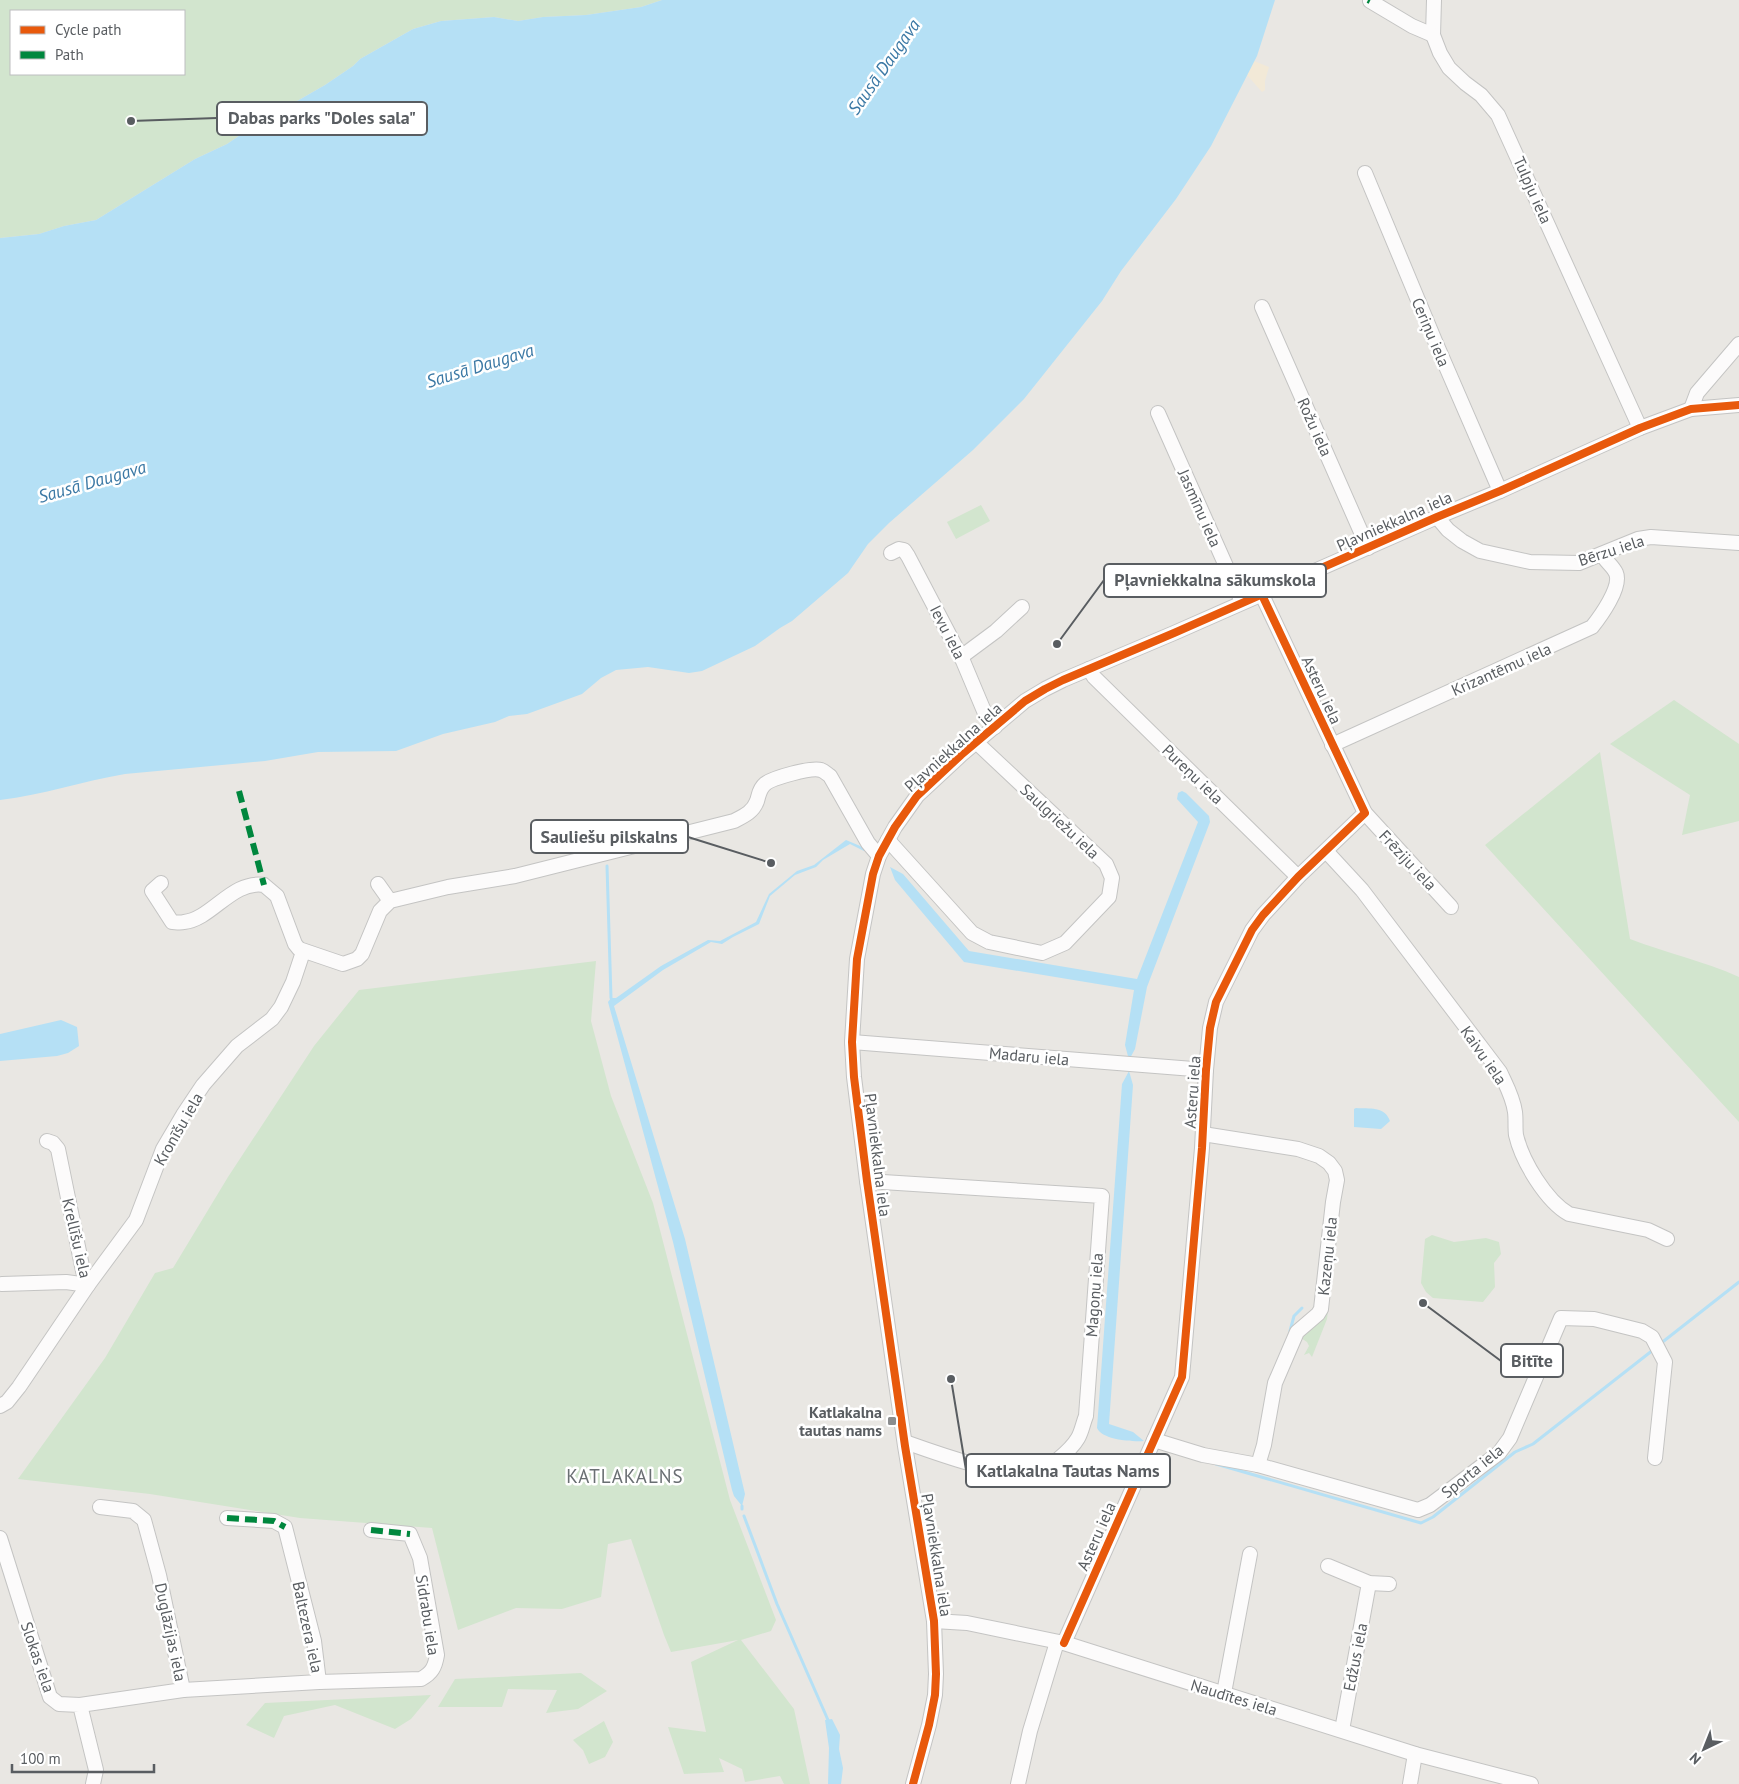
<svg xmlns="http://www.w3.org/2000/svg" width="1739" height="1784" font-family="'PT Sans',sans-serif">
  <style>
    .green { fill: #d2e5ce; fill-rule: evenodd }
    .sand { fill: #f2e9d7 }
    .water { fill: #b5e0f5 }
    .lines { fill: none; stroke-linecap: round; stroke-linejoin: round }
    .stream { stroke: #b5e0f5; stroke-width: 3 }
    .minor-casing { stroke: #c4c4c3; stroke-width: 16 }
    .minor { stroke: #fcfbfb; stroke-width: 14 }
    .quiet { stroke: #00873e; stroke-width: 6; stroke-dasharray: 12 6; stroke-linecap: butt }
    .cycleway-casing { stroke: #fff; stroke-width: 11 }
    .cycleway { stroke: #e8590c; stroke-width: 8 }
    .poi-dot { fill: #8b8d8e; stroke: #fff; stroke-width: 2 }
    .labels { text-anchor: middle; stroke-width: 5; stroke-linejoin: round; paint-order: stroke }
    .street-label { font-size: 16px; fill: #595d61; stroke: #fff }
    .poi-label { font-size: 16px; font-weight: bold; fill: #595d61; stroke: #fff; text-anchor: end }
    .water-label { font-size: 18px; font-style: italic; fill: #3c79a5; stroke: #fff }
    .quarter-label { font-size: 19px; letter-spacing: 1px; fill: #6a6f73; stroke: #fff }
    .leader { fill: none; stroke: #595d61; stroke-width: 2 }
    .callout-dot { fill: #595d61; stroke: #fff; stroke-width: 2 }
    .callout { fill: #fff; stroke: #595d61; stroke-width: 2 }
    .callout-label { font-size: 18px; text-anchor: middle; font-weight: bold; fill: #595d61 }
  </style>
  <rect width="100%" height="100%" fill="#e9e7e3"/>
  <g class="green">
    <path d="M0,0H662L641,7L586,15L543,17L518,21L494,17L441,21L413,29L360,59L353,66L325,85L252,127L227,144L195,159L96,220L64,226L39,234L0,238ZM11,11H184V74H11Z"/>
    <path d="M981,505L990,521L956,539L947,522Z"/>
    <path d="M1674,700L1739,744V821L1682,835L1690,795L1610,744Z"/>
    <path d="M1600,752L1630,939C1666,953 1704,961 1739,977V1122L1485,845Z"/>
    <path d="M596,961L591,1021L611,1096L653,1203L730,1500L776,1620L771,1631L741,1640L794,1709L810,1784H784L780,1776L745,1782L742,1769L719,1758L724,1772L684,1774L668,1727L706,1732L691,1662L738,1640L671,1652L664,1635L631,1539L608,1544L601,1597L562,1609L516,1608L458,1630L432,1528L300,1518L150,1494L18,1479L105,1358L155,1273L173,1268L228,1177L314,1046L359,990Z"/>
    <path d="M1432,1235L1454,1242L1486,1238L1499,1242L1501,1254L1494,1263L1495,1287L1483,1302L1433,1298L1426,1292L1421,1283L1425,1239Z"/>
    <path d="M1331,1286L1327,1319L1312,1357L1309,1353L1304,1355L1309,1346L1307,1342L1301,1338Z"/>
    <path d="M581,1673L607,1691L578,1709L546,1713L557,1690L508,1689L502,1707H438L455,1679Z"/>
    <path d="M431,1695L411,1719L395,1729L335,1705L284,1716L274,1738L246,1725L265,1703Z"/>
    <path d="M604,1721L613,1742L605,1757L589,1764L583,1750L573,1740Z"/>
  </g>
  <path class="sand" d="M1254,61L1269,67L1265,81V90L1262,92L1247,75Z"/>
  <g class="water">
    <path d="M662,0H1275L1257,56L1211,146L1176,199L1121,271L1102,301L1024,399L973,450L889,523L868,544L848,573L792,621L780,628L755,646L702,671L689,673L648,667L616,670L601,678L582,694L527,714L509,716L495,722L443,734L396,751L318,752L265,761L125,774C83,781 43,795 0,800V238L39,234L64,226L96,220L195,159L227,144L252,127L325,85L353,66L360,59L413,29L441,21L494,17L518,21L543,17L586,15L641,7Z"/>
    <path d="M1182,791L1186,793L1209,816L1210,822L1147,987L1135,1049L1129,1060L1125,1045L1134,990L964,962L895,880L890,867L903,874L969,951L1137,979L1198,822L1177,799L1178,793Z"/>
    <path d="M846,840L865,848L864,851L850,844L823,860L816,867L795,875L770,896L759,924L733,937L722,944L711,942L663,970L614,1006L685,1239L745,1494L742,1506L734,1496L732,1490L673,1242L608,1002L611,998H616L661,966L708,940L720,941L756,922L769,894L797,871L814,865Z"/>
    <path d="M61,1020L77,1027L79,1046L68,1053L57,1056L0,1061V1034Z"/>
    <path d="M1129,1071L1133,1085L1109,1424L1133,1432L1144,1441C1133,1442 1102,1440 1097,1428L1122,1084Z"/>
    <path d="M1356,1108C1369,1109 1385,1106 1390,1121L1381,1129L1354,1127V1109Z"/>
    <path d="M832,1719L840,1735L839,1749L843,1768L841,1784H828L829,1748L825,1720Z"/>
  </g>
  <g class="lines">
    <g class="stream">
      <path d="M607,866L611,998"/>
      <path d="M1290,1331L1294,1316L1302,1308"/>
      <path d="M1660,1344L1739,1282"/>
      <path d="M1216,1464L1421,1523L1433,1517L1515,1452L1533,1444L1653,1350"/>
      <path d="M742,1506V1509"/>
      <path d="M744,1516L777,1604L828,1720"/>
    </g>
    <defs>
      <g id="minor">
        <path d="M1434,0L1433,35L1440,53L1449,68L1465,83L1481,95L1498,115L1640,428"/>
        <path d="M1370,1L1412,26L1433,35"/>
        <path d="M1365,173L1435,341L1500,491"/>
        <path d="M1262,307L1368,548"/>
        <path d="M1691,409L1697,393L1739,344"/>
        <path d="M1158,413L1242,602"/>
        <path d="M1437,517L1448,530L1462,541L1480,551L1530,562L1579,563L1638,539L1651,537L1739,543"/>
        <path d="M891,553L899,549L904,550L908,556L963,661L984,711L995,727"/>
        <path d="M959,654H965L996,631L1022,607"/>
        <path d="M1089,669L1094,677L1298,877"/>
        <path d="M1332,745L1592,627C1600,617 1622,587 1616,573C1613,566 1605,561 1602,554"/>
        <path d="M1365,813L1451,907"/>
        <path d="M888,840L972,933L989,942L1042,953L1065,943L1109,897L1112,878L1106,864L976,742"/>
        <path d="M1326,851L1362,890L1500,1072C1506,1085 1513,1097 1515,1112C1516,1119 1515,1128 1516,1135C1522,1161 1546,1201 1569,1214L1648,1230L1667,1239"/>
        <path d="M161,883L152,891L172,922C175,922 180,923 184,922C212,919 232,880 264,885L277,896L295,944L299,949L343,964L357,959L362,954L380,911L390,901L448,887L515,876L734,821C744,816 753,812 757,801C759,795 759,789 765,784C772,778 811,767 821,770C824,771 827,774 830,776L868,843L879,856"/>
        <path d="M378,884L390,901"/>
        <path d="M852,1042L1206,1070"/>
        <path d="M1203,1134L1298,1149L1319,1156L1329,1163L1335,1171L1337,1180L1333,1202L1321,1309L1318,1314L1297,1332L1275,1383L1264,1445L1258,1465"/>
        <path d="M867,1181L1102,1196L1086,1416C1083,1423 1082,1431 1078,1438C1071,1450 1048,1470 1034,1473C1007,1479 933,1452 905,1442"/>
        <path d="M2,1284L66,1282L88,1285L83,1271L58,1149L53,1143L47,1141"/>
        <path d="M0,1406L7,1402L19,1387L88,1285L136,1220L163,1149L183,1115L203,1085L237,1046L272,1019L281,1007L293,982L303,952"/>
        <path d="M1154,1440L1203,1455L1258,1465L1418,1510L1430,1505L1499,1453L1510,1438L1561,1318L1594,1319L1642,1331L1652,1337L1665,1362L1655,1458"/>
        <path d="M0,1538L50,1697L59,1704L80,1705L96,1770L93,1784"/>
        <path d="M1328,1566L1369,1583L1389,1584"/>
        <path d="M934,1621L967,1623L1064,1643L1415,1754L1531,1784"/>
        <path d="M1064,1643L1182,1377L1202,1148L1206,1070L1210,1028L1216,1002L1252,930L1263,915L1298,877L1365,813L1262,595"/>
        <path d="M319,1682L421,1679C432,1673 435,1667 437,1655L420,1558L410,1534L371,1530"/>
        <path d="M183,1690L319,1682L314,1641L285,1527L274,1521L227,1518"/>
        <path d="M1224,1693L1250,1554"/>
        <path d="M80,1705L183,1690L159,1575L144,1520L133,1511L100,1507"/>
        <path d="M1342,1730L1369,1583"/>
        <path d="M913,1784L929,1725L935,1695L936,1674L934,1621L905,1446L867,1181L854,1077L852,1042L857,959L873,874L879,856L895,827L917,796L961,755L1025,701L1045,689L1063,680L1174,633L1437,517L1500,491L1640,428L1691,409L1739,405"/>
        <path d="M1018,1784L1030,1731L1057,1642"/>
        <path d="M1410,1784L1415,1754"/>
      </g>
    </defs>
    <use href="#minor" class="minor-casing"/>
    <use href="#minor" class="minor"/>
    <g class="quiet">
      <path d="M1368,0L1370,1"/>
      <path d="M239,791L264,885"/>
      <path d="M227,1518L274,1521L285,1527"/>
      <path d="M371,1530L410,1534"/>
    </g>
    <defs>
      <g id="cycleway">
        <path d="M1064,1643L1182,1377L1202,1148L1206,1070L1210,1028L1216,1002L1252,930L1263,915L1298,877L1365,813L1262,595"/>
        <path d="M913,1784L929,1725L935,1695L936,1674L934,1621L905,1446L867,1181L854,1077L852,1042L857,959L873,874L879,856L895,827L917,796L961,755L1025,701L1045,689L1063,680L1174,633L1437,517L1500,491L1640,428L1691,409L1739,405"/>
      </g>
    </defs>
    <use href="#cycleway" class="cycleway-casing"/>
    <use href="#cycleway" class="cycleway"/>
  </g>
  <rect class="poi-dot" x="887" y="1416" width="10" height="10" rx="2.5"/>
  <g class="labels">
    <g class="street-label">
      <text transform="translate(1533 190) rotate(66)" y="6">Tulpju iela</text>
      <text transform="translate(1431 332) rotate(67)" y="6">Ceriņu iela</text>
      <text transform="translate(1315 427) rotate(66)" y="6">Rožu iela</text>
      <text transform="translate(1200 508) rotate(66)" y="6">Jasmīnu iela</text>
      <text transform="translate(1394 521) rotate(-24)" y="6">Pļavniekkalna iela</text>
      <text transform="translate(1611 550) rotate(-18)" y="6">Bērzu iela</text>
      <text transform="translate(948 632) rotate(63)" y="6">Ievu iela</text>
      <text transform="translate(1501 669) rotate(-24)" y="6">Krizantēmu iela</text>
      <text transform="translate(1322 690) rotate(65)" y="6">Asteru iela</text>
      <text transform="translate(953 747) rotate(-42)" y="6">Pļavniekkalna iela</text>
      <text transform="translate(1193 774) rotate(44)" y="6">Pureņu iela</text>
      <text transform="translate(1060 821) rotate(43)" y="6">Saulgriežu iela</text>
      <text transform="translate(1408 860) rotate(47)" y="6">Frēziju iela</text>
      <text transform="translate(1484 1055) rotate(55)" y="6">Kaivu iela</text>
      <text transform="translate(1029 1056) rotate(5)" y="6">Madaru iela</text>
      <text transform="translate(1192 1092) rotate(-86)" y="6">Asteru iela</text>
      <text transform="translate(178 1129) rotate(-60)" y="6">Kronīšu iela</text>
      <text transform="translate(878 1155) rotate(83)" y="6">Pļavniekkalna iela</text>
      <text transform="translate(77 1238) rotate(77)" y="6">Krellīšu iela</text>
      <text transform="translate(1327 1256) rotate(-84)" y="6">Kazeņu iela</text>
      <text transform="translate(1094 1295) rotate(-86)" y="6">Magoņu iela</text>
      <text transform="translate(1472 1471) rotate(-39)" y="6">Sporta iela</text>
      <text transform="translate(1096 1536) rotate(-66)" y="6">Asteru iela</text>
      <text transform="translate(937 1555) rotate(81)" y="6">Pļavniekkalna iela</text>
      <text transform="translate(428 1615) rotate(81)" y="6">Sidrabu iela</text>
      <text transform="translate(308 1627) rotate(78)" y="6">Baltezera iela</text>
      <text transform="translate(171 1632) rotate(78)" y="6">Duglāzijas iela</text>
      <text transform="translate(38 1657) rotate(71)" y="6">Slokas iela</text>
      <text transform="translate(1355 1657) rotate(-79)" y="6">Edžus iela</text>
      <text transform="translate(1234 1697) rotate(17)" y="6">Naudītes iela</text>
    </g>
    <g class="poi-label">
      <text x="882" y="1418">Katlakalna<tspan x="882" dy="18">tautas nams</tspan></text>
    </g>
    <g class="water-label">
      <text transform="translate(884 67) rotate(-55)" y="6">Sausā Daugava</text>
      <text transform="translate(480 366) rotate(-17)" y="6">Sausā Daugava</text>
      <text transform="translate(92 482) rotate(-16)" y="6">Sausā Daugava</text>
    </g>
    <g class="quarter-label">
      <text x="625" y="1483">KATLAKALNS</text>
    </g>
  </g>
  <path class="leader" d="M131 121L217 118M1057 644L1104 580M771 863L688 837M1423 1303L1501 1361M951 1379L966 1470"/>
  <g class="callout-dot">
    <circle cx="131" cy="121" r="5"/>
    <circle cx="1057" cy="644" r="5"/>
    <circle cx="771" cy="863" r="5"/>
    <circle cx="1423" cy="1303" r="5"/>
    <circle cx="951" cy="1379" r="5"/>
  </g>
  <g class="callout">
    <rect x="217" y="102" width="210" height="33" rx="5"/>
    <rect x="1104" y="564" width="222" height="33" rx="5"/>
    <rect x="531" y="820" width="157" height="33" rx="5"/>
    <rect x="1501" y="1344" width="62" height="33" rx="5"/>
    <rect x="966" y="1454" width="204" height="33" rx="5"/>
  </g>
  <g class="callout-label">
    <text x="322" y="124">Dabas parks "Doles sala"</text>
    <text x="1215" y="586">Pļavniekkalna sākumskola</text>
    <text x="609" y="843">Sauliešu pilskalns</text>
    <text x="1532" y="1367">Bitīte</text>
    <text x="1068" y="1477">Katlakalna Tautas Nams</text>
  </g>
  <rect x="10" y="10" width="175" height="65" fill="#ffffff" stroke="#bdbec0"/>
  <rect x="20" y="26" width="25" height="8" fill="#e8590c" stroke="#bdbec0"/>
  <text x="55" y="35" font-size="15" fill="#595d61">Cycle path</text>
  <rect x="20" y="51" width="25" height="8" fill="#00873e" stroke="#bdbec0"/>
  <text x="55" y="60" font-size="15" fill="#595d61">Path</text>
  <g transform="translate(1704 1749) rotate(223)" stroke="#ffffff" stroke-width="4" paint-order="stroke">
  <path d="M0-4L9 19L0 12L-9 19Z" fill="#595d61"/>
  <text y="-8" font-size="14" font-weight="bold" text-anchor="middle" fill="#595d61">N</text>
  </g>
  <path d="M12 1764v8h142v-8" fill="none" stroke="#595d61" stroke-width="2.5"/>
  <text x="20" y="1764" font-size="15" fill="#595d61" stroke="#ffffff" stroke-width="4" paint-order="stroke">100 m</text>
</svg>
